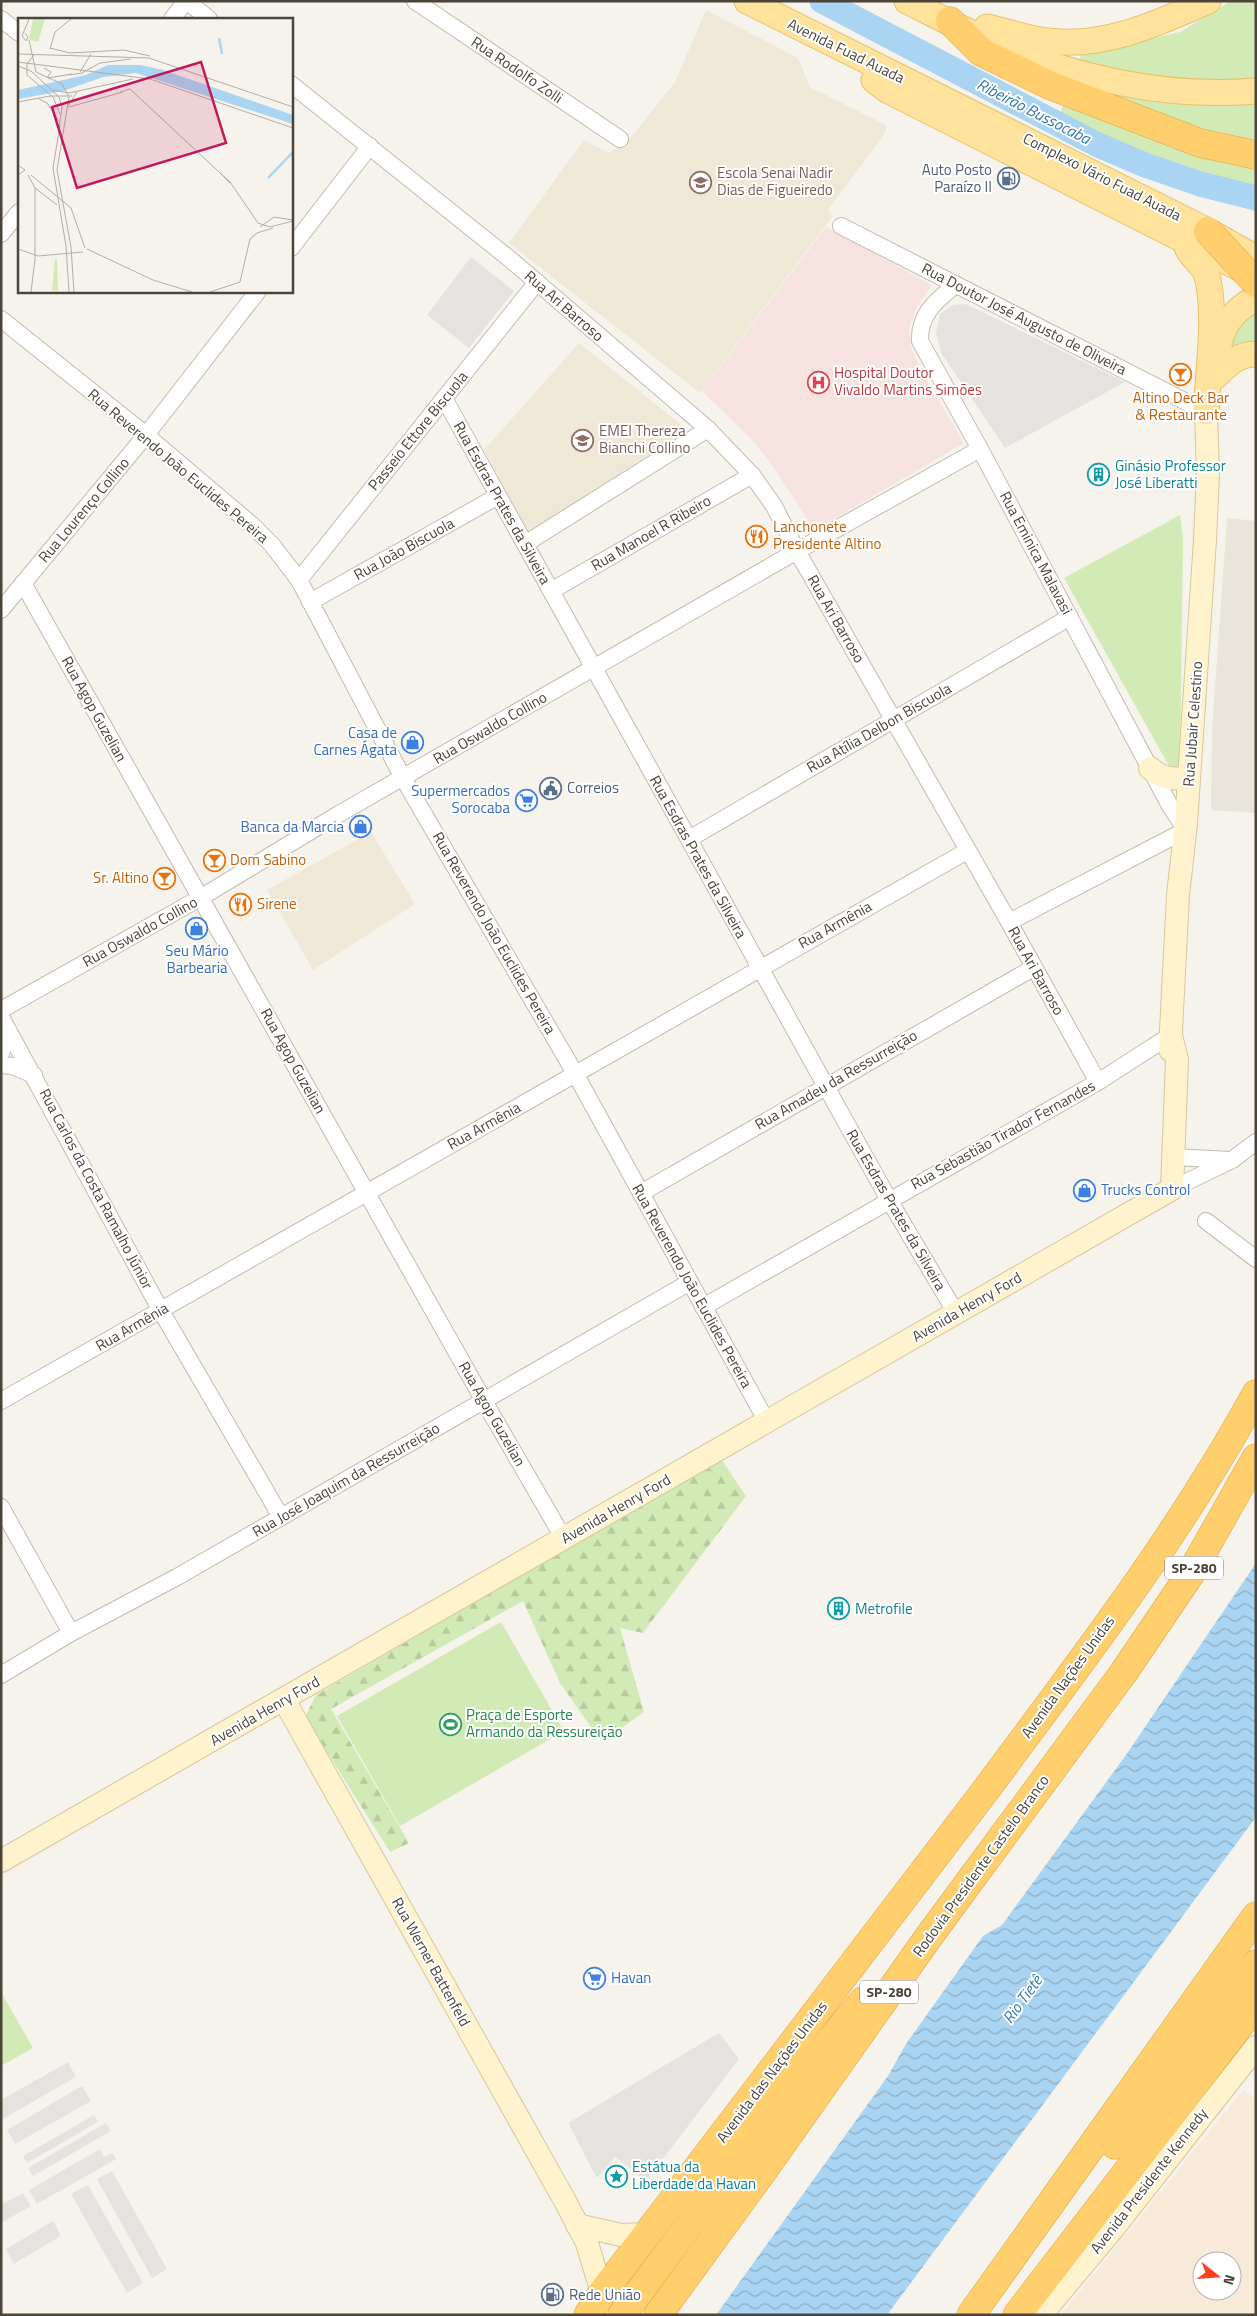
<svg xmlns="http://www.w3.org/2000/svg" width="1257" height="2316" font-family="'Titillium Web',sans-serif">
  <style>
    .residential { fill: #eae5da }
    .commercial { fill: #f7ead8; fill-rule: evenodd }
    .education { fill: #efe8d6 }
    .medical { fill: #f6e3e0 }
    .green { fill: #d2eab5 }
    .forest { fill: url(#forest-firs) }
    .parking { fill: #e5e3e0 }
    .water { fill: url(#water-waves) }
    .lines { fill: none; stroke-linecap: round; stroke-linejoin: round }
    .river { stroke: #a9d4f2; stroke-width: 25 }
    .street-casing { stroke: #c2bbae; stroke-width: 18 }
    .secondary-casing { stroke: #d6c79b; stroke-width: 24 }
    .primary-casing { stroke: #e6c16a; stroke-width: 27 }
    .highway-casing { stroke: #e0a43c; stroke-width: 29 }
    .street { stroke: #fff; stroke-width: 16 }
    .secondary { stroke: #fff3cd; stroke-width: 22 }
    .primary { stroke: #ffe39c; stroke-width: 25 }
    .highway { stroke: #ffcf6e; stroke-width: 28 }
    .highway-bridge-casing { stroke: #e0a43c; stroke-width: 29; stroke-linecap: butt }
    .highway-bridge { stroke: #ffcf6e; stroke-width: 28 }
    .labels { text-anchor: middle; stroke-width: 4; stroke-linejoin: round; paint-order: stroke }
    .shield { fill: #fff; stroke: #817c74; stroke-width: 1 }
    .shield-label { font-size: 14px; font-weight: bold; fill: #4b4439 }
    .street-label { font-size: 15px; fill: #4b4439; stroke: #fff }
    .service-label { font-size: 15px; fill: #4e5e75; stroke: #fff; text-anchor: start }
    .education-label { font-size: 15px; fill: #785e54; stroke: #fff; text-anchor: start }
    .health-label { font-size: 15px; fill: #be3a42; stroke: #fff; text-anchor: start }
    .food-label { font-size: 15px; fill: #c56008; stroke: #fff; text-anchor: start }
    .culture-label { font-size: 15px; fill: #0d838f; stroke: #fff; text-anchor: start }
    .shop-label { font-size: 15px; fill: #366cbe; stroke: #fff; text-anchor: end }
    .leisure-label { font-size: 15px; fill: #27864d; stroke: #fff; text-anchor: start }
    .water-label { font-size: 16px; font-style: italic; fill: #2e7ab2; stroke: #fff }
    .inset-river { fill: none; stroke: #a9d4f2; stroke-width: 2.5 }
    .inset-road { fill: none; stroke: #b2ada4; stroke-width: 1 }
    .view { fill: #c2185b; fill-opacity: 0.15; stroke: #c2185b; stroke-width: 2.5 }
    .inset-edge { fill: none; stroke: #4b4439; stroke-width: 2.5 }
  </style>
  <defs>
    <pattern id="forest-firs" width="22" height="20" patternUnits="userSpaceOnUse" patternTransform="scale(1.25)"><rect width="22" height="20" fill="#d2eab5"/><path d="M5 1l3.5 6h-7zM16 11l3.5 6h-7z" fill="#b6ca9c"/></pattern>
    <pattern id="water-waves" width="16" height="10" patternUnits="userSpaceOnUse" patternTransform="scale(1.25)"><rect width="16" height="10" fill="#a9d4f2"/><path d="M0 5q4-4 8 0t8 0" fill="none" stroke="#8caec5"/></pattern>
  </defs>
  <rect width="100%" height="100%" fill="#f6f3ec"/>
  <path class="residential" d="M1227,518L1256,521V813L1211,810L1212,730Z"/>
  <path class="commercial" d="M1243,2090L1256,2099V2315H1061ZM1202,2261H1232V2291H1202Z"/>
  <g class="education">
    <path d="M706,10L798,58L810,87L886,125V132L828,210L833,216L700,393L509,243L584,140L609,153L632,136L675,82Z"/>
    <path d="M579,343L688,430L528,532L484,450Z"/>
    <path d="M371,832L415,904L313,970L267,890Z"/>
  </g>
  <path class="medical" d="M826,227L932,285L916,308L909,329L911,348L922,372L964,443L815,530L770,462L752,440L702,391Z"/>
  <g class="green">
    <path d="M1231,1H1256V191L1145,158L1059,117L1081,55L1180,32Z"/>
    <path d="M1256,298V354L1228,364L1235,312Z"/>
    <path d="M1180,515L1183,538L1180,771L1169,766L1064,578Z"/>
    <path d="M501,1622L564,1731L400,1826L337,1716Z"/>
    <path d="M1,1992L33,2048L1,2066Z"/>
  </g>
  <path class="forest" d="M721,1459L746,1496L643,1633L620,1628L644,1712L609,1737L593,1730L560,1683L523,1601L331,1709L409,1843L390,1852L305,1717L316,1695Z"/>
  <g class="parking">
    <path d="M471,257L514,291L469,348L427,315Z"/>
    <path d="M966,304L1125,382L1005,448L942,354L936,334L940,314L953,305Z"/>
    <path d="M719,2033L739,2059L646,2181L615,2157L597,2178L568,2123Z"/>
    <path d="M68,2062L76,2077L1,2120V2100Z"/>
    <path d="M82,2086L91,2101L15,2144L7,2130Z"/>
    <path d="M94,2115L98,2122L27,2163L23,2156Z"/>
    <path d="M106,2123L111,2131L33,2176L28,2168Z"/>
    <path d="M100,2149L104,2157L113,2153L116,2159L37,2204L29,2190Z"/>
    <path d="M112,2171L167,2269L152,2278L97,2179Z"/>
    <path d="M88,2185L143,2283L127,2293L71,2194Z"/>
    <path d="M23,2193L31,2206L1,2223V2205Z"/>
    <path d="M53,2221L61,2236L14,2264L6,2249Z"/>
  </g>
  <path class="water" d="M1256,1563V1817L887,2315H716L888,2076L906,2044L983,1936L1002,1925L1126,1755Z"/>
  <g class="lines">
    <path class="river" d="M822,1L1096,144L1145,165L1200,184L1256,198"/>
    <defs>
      <g id="street">
        <path d="M187,1L209,19"/>
        <path d="M415,1L620,139"/>
        <path d="M1,19L19,33"/>
        <path d="M172,19L186,1"/>
        <path d="M291,84L511,260L708,429L752,475L774,506L797,551L1009,922L1098,1082"/>
        <path d="M841,226L1206,412"/>
        <path d="M1,234L19,212"/>
        <path d="M291,248L370,146"/>
        <path d="M955,285C936,301 919,314 920,341L980,449L1170,806L1180,821L1186,824"/>
        <path d="M1,319L146,435L252,525L272,545L299,580L403,778L576,1075L767,1422"/>
        <path d="M444,398L889,1200L956,1313"/>
        <path d="M525,544L708,429"/>
        <path d="M299,580L537,282"/>
        <path d="M23,583L484,1401L564,1539"/>
        <path d="M551,591L752,475"/>
        <path d="M310,602L498,496"/>
        <path d="M1,610L146,435L258,291"/>
        <path d="M689,839L1070,617"/>
        <path d="M1009,922L1186,830"/>
        <path d="M1,1010L200,898L339,814L797,551L980,449"/>
        <path d="M1,1017L161,1311L281,1517"/>
        <path d="M1,1053L7,1039L8,1030"/>
        <path d="M1,1065L12,1066L34,1075"/>
        <path d="M1173,1157L1230,1160"/>
        <path d="M1172,1189L1232,1160L1256,1142"/>
        <path d="M641,1193L1033,968"/>
        <path d="M1206,1221L1256,1259"/>
        <path d="M703,1307L1098,1082L1171,1035"/>
        <path d="M1,1401L967,851"/>
        <path d="M1,1507L71,1633"/>
        <path d="M1,1675L71,1633L177,1577L690,1282"/>
      </g>
      <g id="secondary">
        <path d="M1150,768C1163,779 1172,780 1189,777"/>
        <path d="M1170,1050L1178,895L1186,824L1205,540L1208,474L1206,412"/>
        <path d="M284,1700L565,2201L587,2243L602,2293"/>
        <path d="M1,1861L1172,1189L1177,1060L1171,1035"/>
        <path d="M577,2225L621,2235L648,2234"/>
        <path d="M1041,2315L1112,2230L1256,2047"/>
      </g>
      <g id="primary">
        <path d="M747,1L1208,231L1256,258"/>
        <path d="M907,1C941,18 975,36 1010,50C1089,81 1171,98 1256,91"/>
        <path d="M987,27C1007,31 1027,39 1047,41C1105,48 1156,24 1208,1"/>
        <path d="M874,80L887,90L1239,268"/>
        <path d="M1186,244C1189,257 1203,263 1207,276C1217,313 1208,373 1206,412"/>
        <path d="M1218,353C1220,327 1233,310 1256,298"/>
        <path d="M1216,376C1227,364 1239,354 1256,354"/>
      </g>
      <g id="highway">
        <path d="M950,21L981,52L1049,85L1200,143L1256,155"/>
        <path d="M1115,2145L1256,1964"/>
        <path d="M588,2315L602,2293C730,2126 858,1959 985,1791C1080,1663 1179,1535 1256,1394"/>
        <path d="M622,2315L794,2084L863,2001"/>
        <path d="M658,2315L763,2171L930,1935L1124,1672L1191,1573L1256,1458"/>
        <path d="M971,2315L1256,1916"/>
        <path d="M1017,2315L1256,2004"/>
      </g>
    </defs>
    <use href="#street" class="street-casing"/>
    <use href="#secondary" class="secondary-casing"/>
    <use href="#primary" class="primary-casing"/>
    <use href="#highway" class="highway-casing"/>
    <use href="#street" class="street"/>
    <use href="#secondary" class="secondary"/>
    <use href="#primary" class="primary"/>
    <use href="#highway" class="highway"/>
    <defs>
      <path id="highway-bridge" d="M1208,231L1256,283"/>
    </defs>
    <use href="#highway-bridge" class="highway-bridge-casing"/>
    <use href="#highway-bridge" class="highway-bridge"/>
  </g>
  <defs>
    <symbol id="fuel-ring" viewBox="-11 -11 22 22"><circle r="9.5" fill="#fff" stroke="#5c6f8a" stroke-width="1.5"/><path d="M-5.5-6h7V0h2V4h1.3V-2.5L3-4.5l.8-.8L6-3V5H2.5V1h-1V6h-7ZM-4.2-4.7v3.2H.2V-4.7Z" fill="#5c6f8a"/></symbol>
    <symbol id="university-ring" viewBox="-11 -11 22 22"><circle r="9.5" fill="#fff" stroke="#8d6e63" stroke-width="1.5"/><path d="M0-5L7-2L0 1L-7-2ZM-4 1L0 2.5L4 1V4Q0 6-4 4Z" fill="#8d6e63"/></symbol>
    <symbol id="bar-ring" viewBox="-11 -11 22 22"><circle r="9.5" fill="#fff" stroke="#e8710a" stroke-width="1.5"/><path d="M-6-5H6L.8 .8V4.5H3.5V6h-7V4.5H-.8V.8Z" fill="#e8710a"/></symbol>
    <symbol id="hospital-ring" viewBox="-11 -11 22 22"><circle r="9.5" fill="#fff" stroke="#e0444e" stroke-width="1.5"/><path d="M-5-5h3v3.5h4V-5h3V5h-3V1.5h-4V5h-3Z" fill="#e0444e"/></symbol>
    <symbol id="school-ring" viewBox="-11 -11 22 22"><circle r="9.5" fill="#fff" stroke="#8d6e63" stroke-width="1.5"/><path d="M0-5L7-2L0 1L-7-2ZM-4 1L0 2.5L4 1V4Q0 6-4 4Z" fill="#8d6e63"/></symbol>
    <symbol id="building-ring" viewBox="-11 -11 22 22"><circle r="9.5" fill="#fff" stroke="#0f9aa8" stroke-width="1.5"/><path d="M-4-6H4V6H1V3H-1V6H-4ZM-2.5-4.3h1.7v1.8h-1.7ZM.8-4.3h1.7v1.8H.8ZM-2.5-1h1.7V.8h-1.7ZM.8-1h1.7V.8H.8Z" fill="#0f9aa8"/></symbol>
    <symbol id="restaurant-ring" viewBox="-11 -11 22 22"><circle r="9.5" fill="#fff" stroke="#e8710a" stroke-width="1.5"/><path d="M-5-6h1v4h1v-4h1v4h1v-4h1v5L-1.5 .5V6h-2V.5L-5-1ZM5-6V6H3V1.5H1.5Q1.5-4 5-6Z" fill="#e8710a"/></symbol>
    <symbol id="shop-ring" viewBox="-11 -11 22 22"><circle r="9.5" fill="#fff" stroke="#3f7fe0" stroke-width="1.5"/><path d="M-5-2.5h2.3a2.7 3.5 0 0 1 5.4 0H5L5.5 6h-11ZM-1.5-2.5h3a1.5 2.3 0 0 0-3 0Z" fill="#3f7fe0"/></symbol>
    <symbol id="civic-ring" viewBox="-11 -11 22 22"><circle r="9.5" fill="#fff" stroke="#5c6f8a" stroke-width="1.5"/><path d="M-.6-6.5H3V-4.5H.6V-3L4-1V1h2V6H-6V1h2V-1L-.6-3ZM-1.2 2.5V6h2.4V2.5Z" fill="#5c6f8a"/></symbol>
    <symbol id="supermarket-ring" viewBox="-11 -11 22 22"><circle r="9.5" fill="#fff" stroke="#3f7fe0" stroke-width="1.5"/><path d="M-6-5.5h2.5l.6 2H6L4.5 2H-2.5L-4.4-4H-6ZM-1.5 3.2a1.3 1.3 0 1 0 .1 0ZM3 3.2a1.3 1.3 0 1 0 .1 0Z" fill="#3f7fe0"/></symbol>
    <symbol id="stadium-ring" viewBox="-11 -11 22 22"><circle r="9.5" fill="#fff" stroke="#2e9e5b" stroke-width="1.5"/><path d="M0-5a6.5 5 0 1 0 0 10a6.5 5 0 1 0 0-10ZM-3.5-1.8h7v3.6h-7Z" fill="#2e9e5b"/></symbol>
    <symbol id="sight-ring" viewBox="-11 -11 22 22"><circle r="9.5" fill="#fff" stroke="#0f9aa8" stroke-width="1.5"/><path d="M0-6L1.8-2.2L6-1.7L2.9 1.2L3.7 5.4L0 3.3L-3.7 5.4L-2.9 1.2L-6-1.7L-1.8-2.2Z" fill="#0f9aa8"/></symbol>
  </defs>
  <g fill-rule="evenodd">
    <use href="#fuel-ring" x="996" y="166" width="25" height="25"/>
    <use href="#university-ring" x="688" y="170" width="25" height="25"/>
    <use href="#bar-ring" x="1168" y="362" width="25" height="25"/>
    <use href="#hospital-ring" x="806" y="370" width="25" height="25"/>
    <use href="#school-ring" x="570" y="428" width="25" height="25"/>
    <use href="#building-ring" x="1086" y="462" width="25" height="25"/>
    <use href="#restaurant-ring" x="744" y="524" width="25" height="25"/>
    <use href="#shop-ring" x="400" y="730" width="25" height="25"/>
    <use href="#civic-ring" x="538" y="776" width="25" height="25"/>
    <use href="#supermarket-ring" x="514" y="788" width="25" height="25"/>
    <use href="#shop-ring" x="348" y="814" width="25" height="25"/>
    <use href="#bar-ring" x="202" y="848" width="25" height="25"/>
    <use href="#bar-ring" x="152" y="866" width="25" height="25"/>
    <use href="#restaurant-ring" x="228" y="892" width="25" height="25"/>
    <use href="#shop-ring" x="184" y="916" width="25" height="25"/>
    <use href="#shop-ring" x="1072" y="1178" width="25" height="25"/>
    <use href="#building-ring" x="826" y="1596" width="25" height="25"/>
    <use href="#stadium-ring" x="438" y="1712" width="25" height="25"/>
    <use href="#supermarket-ring" x="582" y="1966" width="25" height="25"/>
    <use href="#sight-ring" x="604" y="2164" width="25" height="25"/>
    <use href="#fuel-ring" x="540" y="2282" width="25" height="25"/>
  </g>
  <g class="labels">
    <g class="shield">
      <rect x="1165" y="1556.5" width="58" height="23" rx="4"/>
      <rect x="860" y="1980.5" width="58" height="23" rx="4"/>
    </g>
    <g class="shield-label">
      <text x="1194" y="1573">SP-280</text>
      <text x="889" y="1997">SP-280</text>
    </g>
    <g class="street-label">
      <text transform="translate(846 51) rotate(26)" y="5">Avenida Fuad Auada</text>
      <text transform="translate(517 70) rotate(34)" y="5">Rua Rodolfo Zolli</text>
      <text transform="translate(1102 177) rotate(27)" y="5">Complexo Vário Fuad Auada</text>
      <text transform="translate(564 306) rotate(41)" y="5">Rua Ari Barroso</text>
      <text transform="translate(1024 319) rotate(27)" y="5">Rua Doutor José Augusto de Oliveira</text>
      <text transform="translate(418 431) rotate(-51)" y="5">Passeio Ettore Biscuola</text>
      <text transform="translate(178 466) rotate(40)" y="5">Rua Reverendo João Euclides Pereira</text>
      <text transform="translate(502 503) rotate(61)" y="5">Rua Esdras Prates da Silveira</text>
      <text transform="translate(84 510) rotate(-50)" y="5">Rua Lourenço Collino</text>
      <text transform="translate(651 533) rotate(-30)" y="5">Rua Manoel R Ribeiro</text>
      <text transform="translate(404 549) rotate(-29)" y="5">Rua João Biscuola</text>
      <text transform="translate(1036 553) rotate(62)" y="5">Rua Eminica Malavasi</text>
      <text transform="translate(836 619) rotate(60)" y="5">Rua Ari Barroso</text>
      <text transform="translate(94 709) rotate(61)" y="5">Rua Agop Guzelian</text>
      <text transform="translate(1193 724) rotate(-86)" y="5">Rua Jubair Celestino</text>
      <text transform="translate(490 728) rotate(-30)" y="5">Rua Oswaldo Collino</text>
      <text transform="translate(879 728) rotate(-30)" y="5">Rua Atília Delbon Biscuola</text>
      <text transform="translate(698 857) rotate(61)" y="5">Rua Esdras Prates da Silveira</text>
      <text transform="translate(835 925) rotate(-29)" y="5">Rua Armênia</text>
      <text transform="translate(140 932) rotate(-29)" y="5">Rua Oswaldo Collino</text>
      <text transform="translate(494 933) rotate(60)" y="5">Rua Reverendo João Euclides Pereira</text>
      <text transform="translate(1036 971) rotate(61)" y="5">Rua Ari Barroso</text>
      <text transform="translate(293 1061) rotate(61)" y="5">Rua Agop Guzelian</text>
      <text transform="translate(836 1080) rotate(-30)" y="5">Rua Amadeu da Ressurreição</text>
      <text transform="translate(484 1126) rotate(-29)" y="5">Rua Armênia</text>
      <text transform="translate(1003 1135) rotate(-29)" y="5">Rua Sebastião Tirador Fernandes</text>
      <text transform="translate(96 1189) rotate(62)" y="5">Rua Carlos da Costa Ramalho Júnior</text>
      <text transform="translate(896 1210) rotate(60)" y="5">Rua Esdras Prates da Silveira</text>
      <text transform="translate(692 1286) rotate(61)" y="5">Rua Reverendo João Euclides Pereira</text>
      <text transform="translate(967 1307) rotate(-30)" y="5">Avenida Henry Ford</text>
      <text transform="translate(132 1327) rotate(-30)" y="5">Rua Armênia</text>
      <text transform="translate(492 1414) rotate(60)" y="5">Rua Agop Guzelian</text>
      <text transform="translate(346 1480) rotate(-30)" y="5">Rua José Joaquim da Ressurreição</text>
      <text transform="translate(616 1509) rotate(-30)" y="5">Avenida Henry Ford</text>
      <text transform="translate(1068 1677) rotate(-54)" y="5">Avenida Nações Unidas</text>
      <text transform="translate(265 1711) rotate(-30)" y="5">Avenida Henry Ford</text>
      <text transform="translate(981 1866) rotate(-54)" y="5">Rodovia Presidente Castelo Branco</text>
      <text transform="translate(431 1962) rotate(61)" y="5">Rua Werner Battenfeld</text>
      <text transform="translate(772 2072) rotate(-53)" y="5">Avenida das Nações Unidas</text>
      <text transform="translate(1149 2181) rotate(-52)" y="5">Avenida Presidente Kennedy</text>
    </g>
    <g class="service-label">
      <text x="992" y="175" text-anchor="end">Auto Posto<tspan x="992" dy="17">Paraízo II</tspan></text>
      <text x="567" y="793">Correios</text>
      <text x="569" y="2300">Rede União</text>
    </g>
    <g class="education-label">
      <text x="717" y="178">Escola Senai Nadir<tspan x="717" dy="17">Dias de Figueiredo</tspan></text>
      <text x="599" y="436">EMEI Thereza<tspan x="599" dy="17">Bianchi Collino</tspan></text>
    </g>
    <g class="health-label">
      <text x="834" y="378">Hospital Doutor<tspan x="834" dy="17">Vivaldo Martins Simões</tspan></text>
    </g>
    <g class="food-label">
      <text x="1181" y="403" text-anchor="middle">Altino Deck Bar<tspan x="1181" dy="17">&amp; Restaurante</tspan></text>
      <text x="773" y="532">Lanchonete<tspan x="773" dy="17">Presidente Altino</tspan></text>
      <text x="230" y="865">Dom Sabino</text>
      <text x="149" y="883" text-anchor="end">Sr. Altino</text>
      <text x="257" y="909">Sirene</text>
    </g>
    <g class="culture-label">
      <text x="1115" y="471">Ginásio Professor<tspan x="1115" dy="17">José Liberatti</tspan></text>
      <text x="855" y="1614">Metrofile</text>
      <text x="632" y="2172">Estátua da<tspan x="632" dy="17">Liberdade da Havan</tspan></text>
    </g>
    <g class="shop-label">
      <text x="397" y="738">Casa de<tspan x="397" dy="17">Carnes Ágata</tspan></text>
      <text x="510" y="796">Supermercados<tspan x="510" dy="17">Sorocaba</tspan></text>
      <text x="344" y="832">Banca da Marcia</text>
      <text x="197" y="956" text-anchor="middle">Seu Mário<tspan x="197" dy="17">Barbearia</tspan></text>
      <text x="1101" y="1195" text-anchor="start">Trucks Control</text>
      <text x="611" y="1983" text-anchor="start">Havan</text>
    </g>
    <g class="leisure-label">
      <text x="466" y="1720">Praça de Esporte<tspan x="466" dy="17">Armando da Ressureição</tspan></text>
    </g>
    <g class="water-label">
      <text transform="translate(1034 111) rotate(27)" y="6">Ribeirão Bussocaba</text>
      <text transform="translate(1022 1999) rotate(-54)" y="6">Rio Tietê</text>
    </g>
  </g>
  <g transform="translate(18 18)">
    <rect width="275" height="275" fill="#f6f3ec"/>
    <path d="M15,1H27L20,24L11,22ZM37,240L39,242L40,273L34,272Z" fill="#d2eab5"/>
    <path d="M90,47H122L145,52L275,97V106L118,55L85,59L45,73L0,81V72L68,57Z" fill="#a9d4f2"/>
    <path class="inset-river" d="M201,20L204,36M250,160L275,134"/>
    <path class="inset-road" d="M7,15L10,19L8,23L4,18L11,1M11,22L18,54L44,66L51,79L39,152L53,229L56,274M32,30L52,35L106,32L132,38M32,31L37,14L53,1M0,36L131,40L275,89M16,37L9,46V57L35,79L42,96M0,44L132,61L275,110M0,48L13,53L41,79L44,90L41,109M26,50L33,54L29,60M62,54L73,36M51,57L64,55L82,45L113,41M30,60L54,56M34,72L51,75L115,61M102,74L112,71L201,154M21,81L29,85L41,103M0,84L32,78H54M50,88L59,74M51,89L105,74M42,107L35,150L48,228L51,274M0,147L7,152L0,157M10,157L17,170V241L13,274M13,157L53,190L67,230M212,165L201,154L212,164L240,205L252,209L275,203M17,170L39,187M242,209L256,199L275,202M239,215L255,210M0,231L20,238L65,234M69,231L135,262L174,274M192,274L222,264L232,221L239,215"/>
    <path class="view" d="M183,44L208,125L59,170L34,89Z"/>
    <rect width="275" height="275" class="inset-edge"/>
  </g>
  <rect width="1257" height="2316" fill="none" stroke="#4b4439" stroke-width="5"/>
  <g transform="translate(1217 2276) rotate(107)"><circle r="24" fill="#ffffff" stroke="#b7b4b0"/>
  <path d="M0-4L9 19L0 12L-9 19Z" fill="#fc3f1d"/>
  <text y="-8" font-size="14" font-weight="bold" text-anchor="middle" fill="#4b4439">N</text>
  </g>
</svg>
